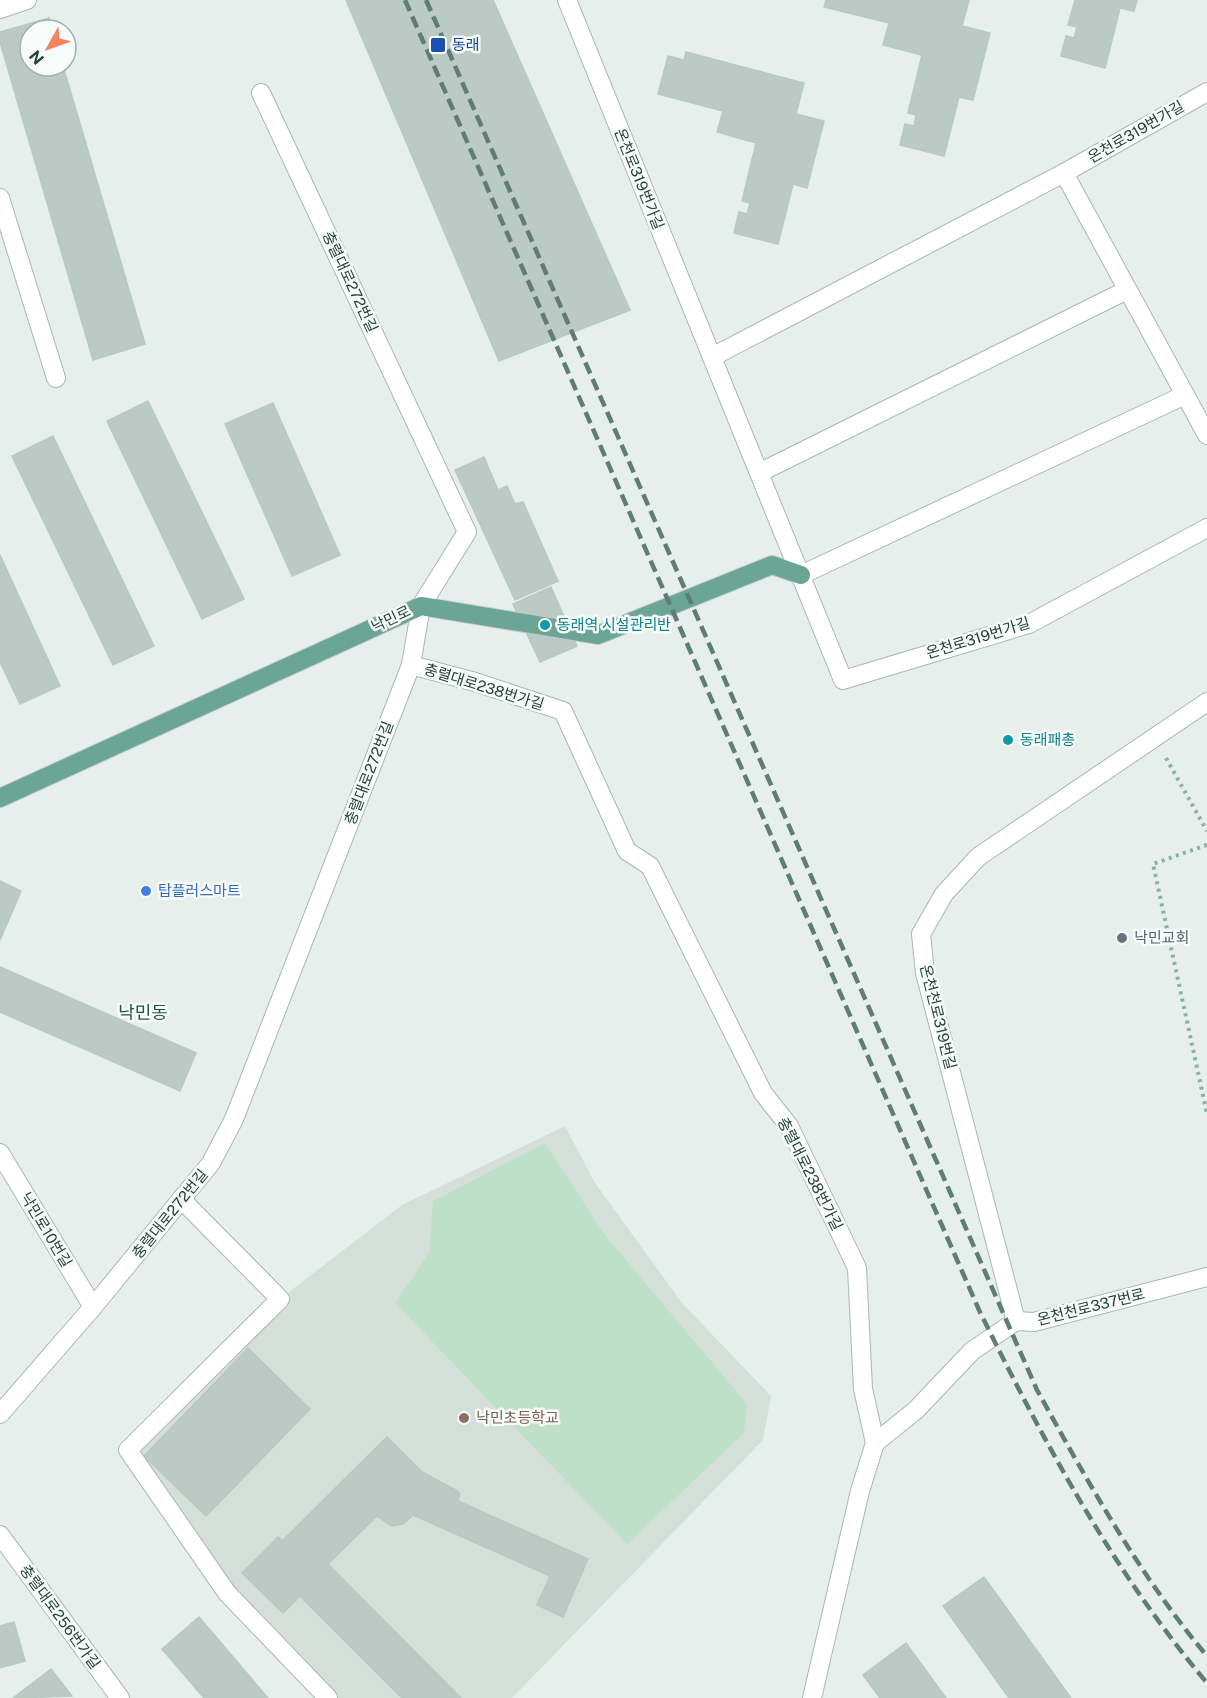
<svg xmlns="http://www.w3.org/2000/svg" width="1207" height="1698" font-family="'Public Sans','Noto Sans KR',sans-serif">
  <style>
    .built { fill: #d4dfda }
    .green { fill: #bfe0c8 }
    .building { fill: #bbcac4; stroke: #b8c9c2; stroke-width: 1.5 }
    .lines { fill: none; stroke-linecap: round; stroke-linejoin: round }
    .minor-casing { stroke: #a8b8b2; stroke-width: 20 }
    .major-casing { stroke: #c2cac8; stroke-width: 20 }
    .path { stroke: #86b3a5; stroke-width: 4; stroke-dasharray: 3 4.5; stroke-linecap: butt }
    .minor { stroke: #fff; stroke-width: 18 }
    .major { stroke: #6aa596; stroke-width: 18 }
    .rail { stroke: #5f7d75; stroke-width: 4.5; stroke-dasharray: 12 6; stroke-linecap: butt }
    .transit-dot { fill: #1a4fb4; stroke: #f7fbf9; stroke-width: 2 }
    .culture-dot { fill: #0f9aa8; stroke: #f7fbf9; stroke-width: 2 }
    .shop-dot { fill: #3f7fe0; stroke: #f7fbf9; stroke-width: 2 }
    .worship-dot { fill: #6b7280; stroke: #f7fbf9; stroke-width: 2 }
    .education-dot { fill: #8d6e63; stroke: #f7fbf9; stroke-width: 2 }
    .labels { text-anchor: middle; stroke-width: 5; stroke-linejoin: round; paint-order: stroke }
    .transit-label { font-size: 15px; fill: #164399; stroke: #f7fbf9; text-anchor: start }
    .street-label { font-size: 15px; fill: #24423a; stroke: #f7fbf9 }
    .culture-label { font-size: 15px; fill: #0d838f; stroke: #f7fbf9; text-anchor: start }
    .shop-label { font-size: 15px; fill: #366cbe; stroke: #f7fbf9; text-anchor: start }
    .worship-label { font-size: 15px; fill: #5b616d; stroke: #f7fbf9; text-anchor: start }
    .education-label { font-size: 15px; fill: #785e54; stroke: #f7fbf9; text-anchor: start }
    .quarter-label { font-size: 18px; fill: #1f5548; stroke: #f7fbf9 }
  </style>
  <rect width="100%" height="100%" fill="#e6efeb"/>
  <path class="built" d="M565,1126L595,1183L682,1303L771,1396L763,1440L512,1698H328L227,1593L128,1450L280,1299L402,1205Z"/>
  <path class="green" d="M545,1143L605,1235L747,1404L744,1433L627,1544L395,1303L429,1253L433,1201Z"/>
  <g class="building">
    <path d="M346,0H493L630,310L499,361Z"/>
    <path d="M826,0H969L962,26L990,33L973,100L959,97L944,156L900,145L905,124L914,126L916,115L908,113L922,55L883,45L889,23L824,7Z"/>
    <path d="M1075,0H1137L1134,11L1120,8L1105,68L1061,56L1066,36L1074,38L1077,27L1068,25Z"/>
    <path d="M49,18L52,30H30V66H63L145,344L93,360L0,42V32Z"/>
    <path d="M686,52L804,83L796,114L824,121L807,188L793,184L778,244L734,233L739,212L747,214L750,203L742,201L756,143L717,132L723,111L658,94L668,56L684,60Z"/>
    <path d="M148,401L244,599L202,619L107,421Z"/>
    <path d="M273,403L340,555L292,576L225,424Z"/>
    <path d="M53,436L154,646L113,665L12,456Z"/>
    <path d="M484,457L498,490L507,486L515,504L523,502L558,581L515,600L455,470Z"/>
    <path d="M0,555L60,686L20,704L0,662Z"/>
    <path d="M551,587L577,646L540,662L513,604Z"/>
    <path d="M0,881L21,891L0,940Z"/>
    <path d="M0,967L196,1053L180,1091L0,1012Z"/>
    <path d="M248,1348L310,1409L206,1516L144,1456Z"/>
    <path d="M387,1437L422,1472L456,1490L460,1494L458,1501L588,1559L563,1617L537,1605L550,1576L413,1515L403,1524L391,1526L377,1516L328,1564L461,1698H402L300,1596L283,1613L242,1573L278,1537L282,1541Z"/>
    <path d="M984,1577L1071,1698H1009L943,1606Z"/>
    <path d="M199,1617L268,1698H204L162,1649Z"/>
    <path d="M14,1622L25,1661L0,1668V1626Z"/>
    <path d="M906,1643L946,1698H880L863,1675Z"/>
    <path d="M51,1669L72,1696L13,1698Z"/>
  </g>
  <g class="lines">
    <defs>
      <g id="minor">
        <path d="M567,0L843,680L1029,624L1207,528"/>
        <path d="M0,9L27,0"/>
        <path d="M1064,173L1207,435"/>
        <path d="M0,198L56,378"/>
        <path d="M712,357L1064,173L1207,92"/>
        <path d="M759,473L1127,290"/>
        <path d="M801,575L1185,395"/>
        <path d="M411,665L475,682L563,711L627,851L650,866L763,1093L789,1126L857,1268L863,1389L875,1443L860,1491L812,1698"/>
        <path d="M0,1153L93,1307"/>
        <path d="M181,1199L280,1299L128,1450L227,1593L328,1698"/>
        <path d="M1016,1321L925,973L921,934L944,894L978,857L1207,702"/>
        <path d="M0,1414L93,1307L211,1163L234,1119L411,665L421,606L467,532L261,93"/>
        <path d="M875,1443L916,1410L972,1351L1016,1321L1034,1322L1207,1277"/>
        <path d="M0,1535L120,1698"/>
      </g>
      <path id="major" d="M0,798L421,606L598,635L772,565L801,575"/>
    </defs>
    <use href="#minor" class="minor-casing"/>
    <use href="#major" class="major-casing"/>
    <g class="path">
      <path d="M1166,758L1207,831"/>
      <path d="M1207,845L1153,864L1207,1114"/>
    </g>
    <use href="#minor" class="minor"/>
    <use href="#major" class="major"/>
    <g class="rail">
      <path d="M405,0L979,1310C1044,1442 1112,1570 1207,1683"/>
      <path d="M426,0L1037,1390C1088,1482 1139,1575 1207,1656"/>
    </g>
  </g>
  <rect class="transit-dot" x="430" y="37" width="16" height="16" rx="3"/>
  <g class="culture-dot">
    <circle cx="545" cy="625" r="6"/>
    <circle cx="1008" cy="740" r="6"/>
  </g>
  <circle class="shop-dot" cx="146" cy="891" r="6"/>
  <circle class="worship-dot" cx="1122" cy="938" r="6"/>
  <circle class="education-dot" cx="464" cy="1418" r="6"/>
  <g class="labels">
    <g class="transit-label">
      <text x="452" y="50">동래</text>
    </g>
    <g class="street-label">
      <text transform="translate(1136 132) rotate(-30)" y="5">온천로319번가길</text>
      <text transform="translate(639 179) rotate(68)" y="5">온천로319번가길</text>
      <text transform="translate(350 282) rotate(65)" y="5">충렬대로272번길</text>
      <text transform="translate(391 619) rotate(-25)" y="5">낙민로</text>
      <text transform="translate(978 638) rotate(-17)" y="5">온천로319번가길</text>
      <text transform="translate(484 687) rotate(17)" y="5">충렬대로238번가길</text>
      <text transform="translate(369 773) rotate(-69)" y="5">충렬대로272번길</text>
      <text transform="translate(938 1017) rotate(76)" y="5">온천천로319번길</text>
      <text transform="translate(810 1174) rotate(63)" y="5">충렬대로238번가길</text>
      <text transform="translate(170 1214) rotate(-51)" y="5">충렬대로272번길</text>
      <text transform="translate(46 1230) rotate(59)" y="5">낙민로10번길</text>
      <text transform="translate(1091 1307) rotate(-14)" y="5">온천천로337번로</text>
      <text transform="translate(60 1617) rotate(54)" y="5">충렬대로256번가길</text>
    </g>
    <g class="culture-label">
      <text x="557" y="630">동래역 시설관리반</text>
      <text x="1020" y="745">동래패총</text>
    </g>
    <g class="shop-label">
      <text x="158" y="896">탑플러스마트</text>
    </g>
    <g class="worship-label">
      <text x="1134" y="943">낙민교회</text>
    </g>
    <g class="education-label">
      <text x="476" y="1423">낙민초등학교</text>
    </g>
    <g class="quarter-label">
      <text x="143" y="1019">낙민동</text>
    </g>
  </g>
  <g transform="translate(48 48) rotate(230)"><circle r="28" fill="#f7fbf9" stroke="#a3b1ad" stroke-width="1.5"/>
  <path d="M0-4.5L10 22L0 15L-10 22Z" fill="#f4845f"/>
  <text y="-9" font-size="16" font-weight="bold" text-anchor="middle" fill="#24423a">N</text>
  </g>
</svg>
